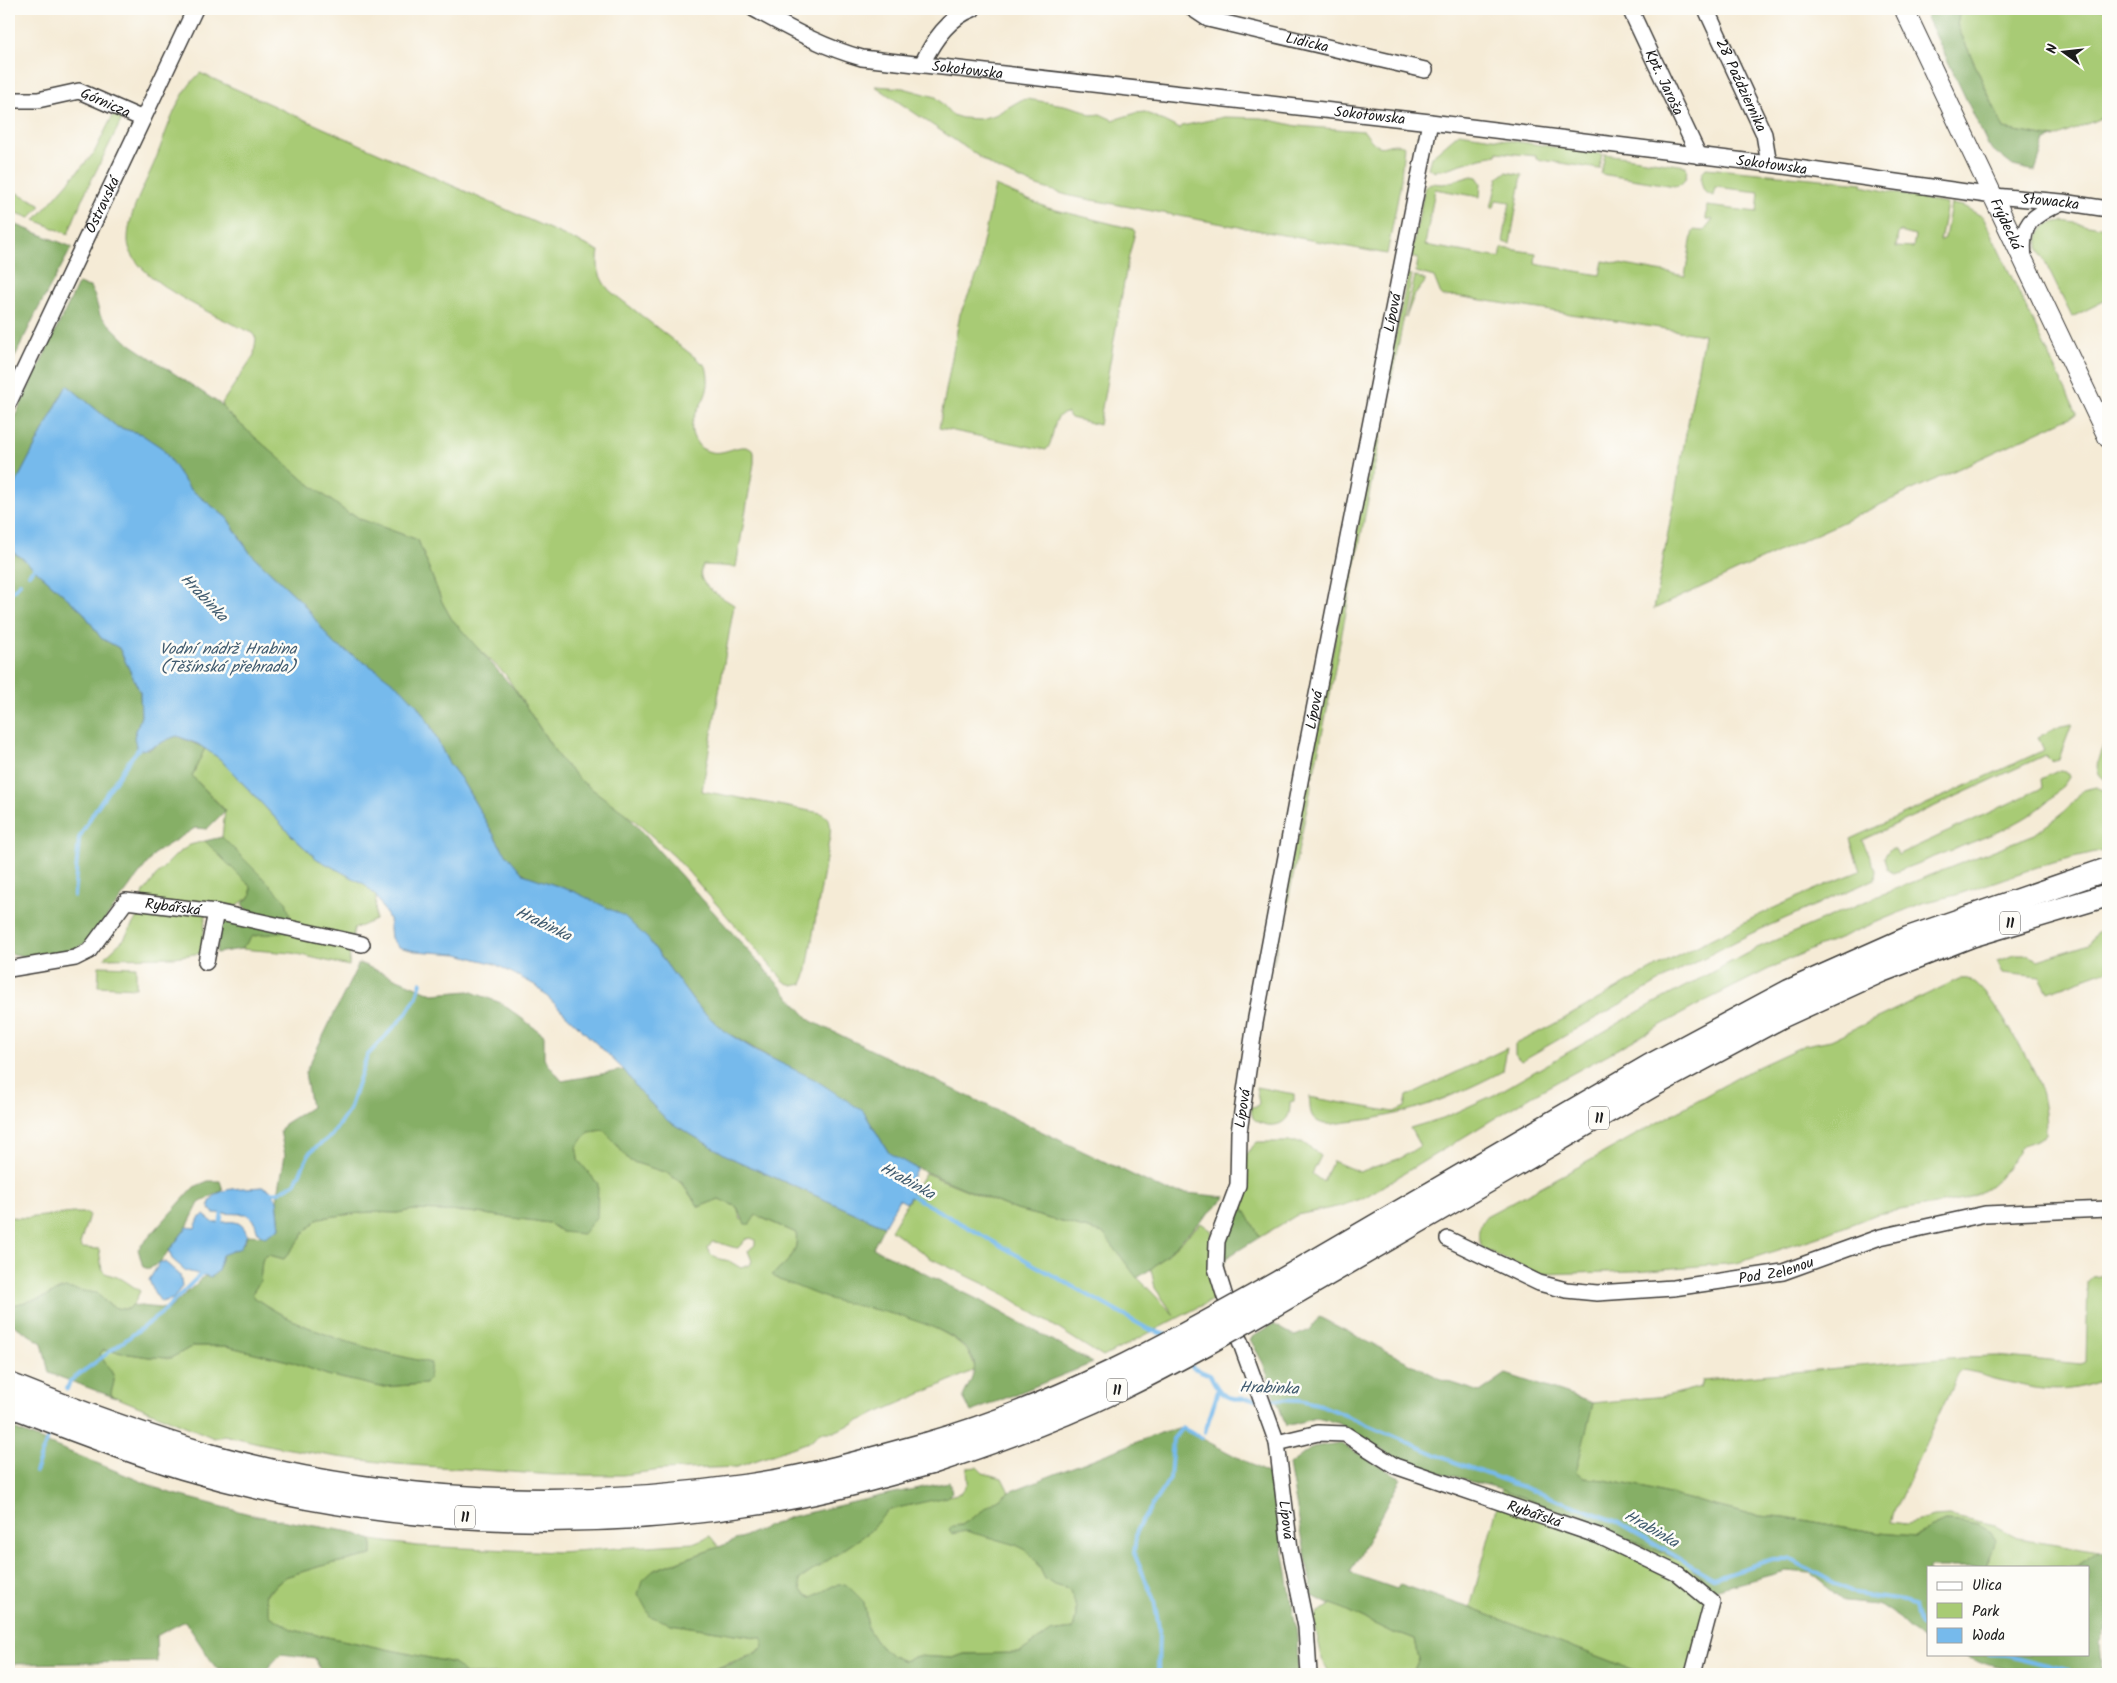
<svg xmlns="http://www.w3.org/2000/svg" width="2117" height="1683" font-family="Kalam,sans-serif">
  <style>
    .green { fill: #a8cb74; stroke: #627448; fill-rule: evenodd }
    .forest { fill: #86af66; stroke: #516641 }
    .water { fill: #76baec; stroke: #496b84 }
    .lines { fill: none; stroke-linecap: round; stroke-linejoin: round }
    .stream { stroke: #76baec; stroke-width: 4 }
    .minor-casing { stroke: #3d3b38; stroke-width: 18 }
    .major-casing { stroke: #3d3b38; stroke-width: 21 }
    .highway-casing { stroke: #3d3b38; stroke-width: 25 }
    .minor { stroke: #fff; stroke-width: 15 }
    .major { stroke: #fff; stroke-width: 19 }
    .highway { stroke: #fff; stroke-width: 22 }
    .highway-bridge-casing { stroke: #3d3b38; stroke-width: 25; stroke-linecap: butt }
    .highway-bridge { stroke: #fff; stroke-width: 22 }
    .labels { text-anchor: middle; stroke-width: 5; stroke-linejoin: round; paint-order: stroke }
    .shield { fill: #fdfcf7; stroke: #605f5e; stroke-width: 1 }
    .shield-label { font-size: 14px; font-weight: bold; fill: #1c1c1c }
    .street-label { font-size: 15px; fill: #1c1c1c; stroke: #fdfcf7 }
    .water-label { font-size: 16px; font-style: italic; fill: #405b6f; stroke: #fdfcf7 }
  </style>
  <rect width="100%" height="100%" fill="#fdfcf7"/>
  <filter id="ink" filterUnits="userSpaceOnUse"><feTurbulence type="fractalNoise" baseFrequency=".02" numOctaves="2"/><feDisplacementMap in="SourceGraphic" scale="10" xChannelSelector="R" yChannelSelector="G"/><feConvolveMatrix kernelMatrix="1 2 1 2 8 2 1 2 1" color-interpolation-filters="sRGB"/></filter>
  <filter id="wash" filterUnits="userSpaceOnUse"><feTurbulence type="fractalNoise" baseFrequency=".0096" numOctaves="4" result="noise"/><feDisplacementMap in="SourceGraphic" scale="20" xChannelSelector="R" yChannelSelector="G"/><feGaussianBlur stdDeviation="1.12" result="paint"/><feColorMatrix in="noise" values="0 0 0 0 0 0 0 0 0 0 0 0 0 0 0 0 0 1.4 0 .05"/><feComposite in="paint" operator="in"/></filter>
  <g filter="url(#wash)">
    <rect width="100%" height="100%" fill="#f5ebd6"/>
    <g class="green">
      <path d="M1960,9H2108V115L2054,138L2004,129L1957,25Z"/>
      <path d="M200,73L599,251C596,267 599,279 610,291L706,366C708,374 709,382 707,390C703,408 684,421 695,440C697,443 700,448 703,449C724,461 741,437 754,452V463L736,567L703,565C692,584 721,596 734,605L702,791L821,813C831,819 831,824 830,835L806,975L802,984L793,986L784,981L675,857L635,821L581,781L560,759L505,674L470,641L451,618L442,602L418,540L360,519L353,514H349L304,480L225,411L222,403L254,355L256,338L252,333C221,318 128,279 128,240C128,213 145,185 155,161C167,131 176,96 200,73Z"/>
      <path d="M875,86L903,88L936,97L952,115L962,118L979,119L995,115L1021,100L1027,99L1064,105L1083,110L1091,115L1100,114L1113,120L1136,113L1145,112L1180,129L1182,126L1224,117L1262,118L1297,126L1364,131C1384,160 1383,138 1404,146L1400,187L1387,254L1070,196L1037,186L997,169Z"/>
      <path d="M115,111L122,119L83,197L68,234L35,220L94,153Z"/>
      <path d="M1459,133L1602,154L1599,169L1536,159V156L1497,152V155L1481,158L1442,170H1436L1435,172L1428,168L1431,157Z"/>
      <path d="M1605,154L1686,166C1688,175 1685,185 1675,186L1601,174Z"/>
      <path d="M1706,168L1863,183L1862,186L1947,204L1940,241L1945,238L1951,204L1963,206L1983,217L2077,414L1654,609L1704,335L1456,296L1442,297L1434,277L1416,272L1418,259L1411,257L1425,186L1431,183L1443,184L1472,176L1477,177L1481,183L1480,197L1435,189L1425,245L1500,258L1502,248L1536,253L1535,264L1600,275L1603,261L1685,276L1693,230L1704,231L1713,220L1706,219L1707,206L1757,212L1759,192L1715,187L1713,196L1705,192C1700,184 1699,175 1706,168ZM1900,232L1915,236L1913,248L1896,247L1898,234Z"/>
      <path d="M1506,172L1522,175L1510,244L1503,242L1510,202L1496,200L1494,208H1491L1498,178Z"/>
      <path d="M995,186L1048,208L1133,229L1135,232L1128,260L1099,425L1071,418L1067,413C1050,413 1056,441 1046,450L939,428L960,314L980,268L981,252Z"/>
      <path d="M9,189L40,204V207L30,218L9,210Z"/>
      <path d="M2062,221L2108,228V299L2072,317L2038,248V236L2047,224Z"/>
      <path d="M1408,274L1412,275L1321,740L1313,776L1310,775L1309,782L1312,783L1286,911L1273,964L1294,844L1297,842L1302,817L1300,816Z"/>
      <path d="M1415,276L1425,280V282L1414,296L1406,317Z"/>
      <path d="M2072,724L2059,759L2051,761L2045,755L1862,840L1876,870L1875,879L1750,934L1676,972L1521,1061L1515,1055V1044C1557,1024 1596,1000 1636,978C1709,939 1783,901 1860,871L1850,839L2044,750L2038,737L2061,726Z"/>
      <path d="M2108,735V781C2087,772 2102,751 2108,735Z"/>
      <path d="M205,748L220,759L294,838L317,859L364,883L376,896L375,920L354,929L350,950L349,966L292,953L241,949L253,936L287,932L291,920L285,901L222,837L225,810L192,776Z"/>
      <path d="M2060,770L2066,771L2070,776C2045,814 2006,829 1965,845C1941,854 1917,864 1893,873L1887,869L1884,857L1890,849H1895L1898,855L2042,788L2041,779Z"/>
      <path d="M2096,787L2108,792V849L2049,863L1956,895L1922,903L1787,960L1709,999L1533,1095L1365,1197L1341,1206L1297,1215L1260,1237L1243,1207L1248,1192L1245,1179V1155L1257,1142H1302L1321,1156L1312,1174L1323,1182L1333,1161L1359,1172L1401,1158L1420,1146L1410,1128L1443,1118L1494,1095L1645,1008L1757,948L1878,896L2035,834L2064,812L2083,790Z"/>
      <path d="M205,841L251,887V896L236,906L210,902L205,918L203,944L201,953L175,957L104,958L124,939L137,917L144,892L159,872L177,854L190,845Z"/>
      <path d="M2108,926V970L2048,992L2040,977L2003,973L1997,961L2014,955H2027L2038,960L2080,947L2089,944L2098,931Z"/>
      <path d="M99,966L136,967V988L98,986Z"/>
      <path d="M1959,979C1963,979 1967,978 1970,980C1989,988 2030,1061 2038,1081C2044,1098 2046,1117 2046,1134C2038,1142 2028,1141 2020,1148C2005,1172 1992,1191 1964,1199L1877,1214L1821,1236L1737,1263L1635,1271L1546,1274L1536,1273L1484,1249C1475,1238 1478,1227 1486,1216L1591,1160L1751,1070L1805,1045L1831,1040Z"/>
      <path d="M1507,1048L1503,1071C1454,1097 1404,1117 1347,1122C1338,1123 1326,1127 1317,1121C1308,1115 1311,1106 1309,1097L1394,1112L1405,1107L1407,1096Z"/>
      <path d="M1256,1087L1294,1094V1101L1290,1102C1290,1107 1290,1113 1287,1118C1279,1129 1261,1126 1253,1118L1250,1107L1257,1106L1259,1103Z"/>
      <path d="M604,1130L630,1161L667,1173L681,1183L699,1207L719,1199L737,1207L741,1220L755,1215L796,1233C799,1253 787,1263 773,1275L779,1280L920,1321C942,1332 972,1343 975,1370L834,1432H821L809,1442L737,1467L661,1470L623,1475H554L396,1464L338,1457L272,1446L224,1435L214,1438L111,1395C111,1388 116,1382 113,1375C110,1367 103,1362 100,1354L103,1350L149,1357L171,1358L193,1346H226L292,1362L327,1375L381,1387L425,1384L430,1363C370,1350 306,1334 255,1298L252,1294L260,1281L262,1261L264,1257L269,1255L284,1259L305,1232L319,1218L369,1212L397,1213L414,1210L470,1212L549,1223L562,1232L598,1184L578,1160L577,1146L589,1132ZM751,1238L755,1240V1245L748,1251L752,1261L749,1265L741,1268C737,1266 733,1263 729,1261C719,1258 712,1260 708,1248L712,1242C722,1242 728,1247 738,1248L746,1239Z"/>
      <path d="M925,1173L1013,1209L1103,1233L1137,1277L1174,1315L1155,1288L1151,1269L1201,1223L1212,1231L1211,1262L1220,1296L1103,1357L999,1291L930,1258L891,1230Z"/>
      <path d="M74,1213H86L89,1215L80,1244L81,1248L99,1249L102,1270L105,1273L122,1279L140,1291L135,1302L129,1309C114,1310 106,1304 97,1293L61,1289L42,1298L9,1306V1217L25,1218Z"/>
      <path d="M2108,1275V1378C2063,1397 2040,1390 1995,1379C1984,1376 1973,1372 1961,1371L1957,1375L1894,1512L1891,1522L1906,1524L1934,1517L1950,1516L1995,1526L2018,1538L2100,1551L2075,1567H1987L1990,1560L1991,1533L1978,1526L1946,1522L1914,1536L1880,1533L1785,1517L1747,1514L1645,1488L1605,1480L1584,1478L1575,1473L1593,1403L1666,1396L1701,1387L1703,1380L1962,1357L1997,1356L2081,1364L2086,1362L2088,1281L2092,1277Z"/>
      <path d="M977,1467L983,1473L1002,1478L1009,1492L962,1525L952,1526L1016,1545L1027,1550L1037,1562L1045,1579L1054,1585L1069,1589C1077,1605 1078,1612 1073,1629L1050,1632L1019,1653L964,1654L953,1658L917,1656L904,1661L892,1656L876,1642L868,1629L864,1602L850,1588L833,1586L812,1597C802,1595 800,1590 799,1580L868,1533L888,1510L961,1493L968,1483L967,1468Z"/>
      <path d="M1502,1489L1687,1563L1713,1590L1688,1674H1644L1470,1608Z"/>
      <path d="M710,1536L719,1547L654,1570L671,1624L762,1638L764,1643L762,1648L753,1654L701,1674H465L454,1663L293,1630L270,1616L265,1596L285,1577L321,1566L372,1555V1540L417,1546L558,1552L693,1543Z"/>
      <path d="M1333,1604L1393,1633L1402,1634L1415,1639L1419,1659L1412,1674H1330L1322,1659L1314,1620L1318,1612Z"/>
    </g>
    <g class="forest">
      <path d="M1923,9H1960L1957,25L2004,129L2054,138L2045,141L2035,171L2013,166L1989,147Z"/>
      <path d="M9,222L72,247L37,311L9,369Z"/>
      <path d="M78,284L90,287L95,297L100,315L127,342L223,406L225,411L304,480L349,514H353L360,519L418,540L442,602L451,618L515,690L560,759L581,781L626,814L811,1021L1166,1191L1226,1197L1151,1269L1137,1278L1103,1233L1013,1209L900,1161L889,1153L863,1111L724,1031L696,1005L648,939L575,892L528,876L520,871L502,849L461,779L448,762L429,723L378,671L333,643L301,601L250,553L227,518L189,488L162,448L141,434L117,427L67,385L9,496V429Z"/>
      <path d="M9,551L21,557L83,612L101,638L119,648L140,692L141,716L134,737L148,750L167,739L177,736L205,748L192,776L225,811L207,829L195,828L155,853L89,941L65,955L38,959L9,953Z"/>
      <path d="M222,837L286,901L291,920L287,932L253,936L241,949L216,953L222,920L249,913L242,904L251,896V887L205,841Z"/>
      <path d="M359,963L433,994L469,991L501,1003L544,1035V1059L562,1081L624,1070L640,1092L668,1121L731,1158L884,1226L873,1248L979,1300L1093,1363L971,1412L963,1397C967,1387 977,1373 974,1362C964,1324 869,1309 836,1301C817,1296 798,1286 779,1280L772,1275C787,1263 799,1253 796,1233L756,1215L750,1224H745L737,1207L719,1199L699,1207L682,1183L667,1173L630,1161L604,1130L589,1132L577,1146L578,1160L598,1184L597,1216L583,1234L562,1232L549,1223L470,1212L414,1210L397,1213L369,1212L319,1218L305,1232L284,1259L269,1255L264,1257L262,1261L260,1281L252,1294L255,1298C306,1334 370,1350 431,1363L429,1378L425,1384L381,1387L327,1375L292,1362L226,1346H193L171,1358L149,1357L103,1350L100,1354C103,1362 110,1367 113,1375C116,1382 111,1388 111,1395L116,1398L49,1373L42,1343L9,1322V1306L42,1298L65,1288L97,1293C106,1304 114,1310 129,1309L132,1305L169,1309L206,1275L211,1277L218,1271L222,1255L245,1242L247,1235L265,1236L280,1228L277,1200L285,1155L280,1131L284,1124L311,1107L305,1073Z"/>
      <path d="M208,1181H220L223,1190L199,1203L187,1227L160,1262L149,1269L143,1267L138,1249L194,1187Z"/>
      <path d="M1243,1207L1260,1237L1226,1258L1223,1268C1218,1250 1230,1219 1243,1207Z"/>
      <path d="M1319,1317L1443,1380L1480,1392L1506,1374L1593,1403L1576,1473L1584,1478L1605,1480L1645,1488L1747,1514L1785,1517L1880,1533L1914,1536L1946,1522L1962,1523L1978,1526L1991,1533L1996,1540L1987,1567H1928V1642L1920,1638L1899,1618L1878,1604L1844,1601L1810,1573L1786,1571L1713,1590L1687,1563L1502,1489L1404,1463L1338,1423L1316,1418L1286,1426L1263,1363L1250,1339L1273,1324L1295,1336L1310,1330Z"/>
      <path d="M9,1427L167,1492L257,1516L351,1532L372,1540V1555L321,1566L285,1577L265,1595L270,1616L293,1630L454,1663L465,1674H322L315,1658L281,1654L264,1672L216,1668L185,1621L156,1636L157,1662L9,1664Z"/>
      <path d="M1182,1428L1271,1475L1297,1635L1298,1674H701C715,1669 750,1659 761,1649C764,1646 763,1642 762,1638L671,1624L650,1616L638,1594L642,1581L654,1570L719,1547L790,1517L884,1495L949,1482L952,1492L947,1497L888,1510L868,1533L799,1580C800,1590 802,1595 812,1597L833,1586L845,1584L850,1588L864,1602L868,1629L876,1642L892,1656L904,1661L917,1656L953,1658L964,1654L1019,1653L1050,1632L1073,1629C1078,1612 1077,1605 1069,1589L1054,1585L1045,1579L1037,1562L1026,1550L1016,1545L966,1531L952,1534L949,1529L952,1526L962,1525L1009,1492L1160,1433Z"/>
      <path d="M1340,1443L1401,1478L1350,1573L1397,1589L1400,1584L1470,1608L1644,1674H1412L1419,1659L1415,1639L1402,1634L1393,1633L1333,1604H1328L1313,1596L1289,1465L1313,1447Z"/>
      <path d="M2100,1551L2108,1554V1623L2099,1643L2101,1666L2108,1671V1674H2032L1986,1664L1961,1654H2088V1567H2075Z"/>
    </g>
    <g class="water">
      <path d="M67,385L117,427L141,434L162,448L189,488L227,518L250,553L301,601L333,643L378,671L402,689L416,704L429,723L448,762L461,779L502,849L523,874L575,892L624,916L648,939L696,1005L724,1031L760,1053L814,1079L863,1111L889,1153L917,1169L906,1188L913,1192L906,1203L899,1199L884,1226L731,1158L668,1121L640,1092L624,1070L535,985L495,964L458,954L415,951L398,947L391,938L389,919L376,896L364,884L317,859L294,838L220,759L198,744L177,736C163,740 153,750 137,750L134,737L141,716L140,692L119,648L101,638L83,612L21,557L9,550V496Z"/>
      <path d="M262,1187L269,1189L277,1200L280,1228L265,1237L258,1233L254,1220L246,1214L213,1213C210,1209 208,1207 210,1202C218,1185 246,1189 262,1187Z"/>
      <path d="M204,1215L214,1223C228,1222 242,1217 247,1235L240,1248L222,1255L218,1271L211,1277L186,1271L172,1259L169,1251L187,1227L195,1228L199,1218Z"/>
      <path d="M160,1262H165L180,1275L182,1286L173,1299L161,1302L154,1292L149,1280Z"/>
    </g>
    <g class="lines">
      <g class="stream">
        <path d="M29,574L36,566"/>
        <path d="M9,595L20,583"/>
        <path d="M132,757L140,747"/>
        <path d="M74,896L79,838L95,810L131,758"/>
        <path d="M270,1193L279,1192L295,1183L310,1152L331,1136L349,1110L367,1056L406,1014L417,996L421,982"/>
        <path d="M907,1193L1148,1329L1166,1335"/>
        <path d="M220,1226L222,1210"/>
        <path d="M1189,1362L1193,1368L1210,1375C1224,1403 1228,1398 1257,1399"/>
        <path d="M67,1389L70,1381L162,1313L204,1271"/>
        <path d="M1264,1399L1300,1400L1321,1405L1449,1460L1615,1521L1713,1578L1773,1559H1790L1855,1594L1903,1601L1915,1608L1919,1623L1928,1630"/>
        <path d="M1205,1432L1218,1391"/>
        <path d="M35,1472L50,1432"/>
        <path d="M1989,1654L2007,1655L2068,1670V1674"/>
        <path d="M1158,1674L1159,1628L1154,1600L1134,1553L1137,1529L1170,1478L1173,1439L1182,1428L1202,1438"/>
      </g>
    </g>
  </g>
  <g filter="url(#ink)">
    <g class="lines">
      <defs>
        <g id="minor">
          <path id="s1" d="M754,9C789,28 822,47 862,58L1430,122L1769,164L1994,196L2062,202L2108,209"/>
          <path id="s2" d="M1193,9L1208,19L1425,70"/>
          <path id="s3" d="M1630,9L1699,156"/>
          <path id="s4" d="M1706,9L1764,134L1769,164"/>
          <path d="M922,64C933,41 948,18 973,9"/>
          <path id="s5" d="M9,100H38L79,91L143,119"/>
          <path d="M2024,258C2020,223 2031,217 2060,203"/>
          <path id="s6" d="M9,402L195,9"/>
          <path d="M206,962L216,912"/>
          <path id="s7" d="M9,969L75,958L89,951L126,901L216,912L362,944"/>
          <path id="s8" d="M1448,1239L1539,1283L1566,1290L1597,1293L1673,1288L1783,1272L1880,1237L1985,1214L2108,1209"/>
          <path id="s9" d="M1225,1297L1216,1268L1217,1241L1238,1185L1239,1132L1255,1023L1301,776L1430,122"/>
          <path id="s10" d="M1240,1341L1277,1443L1290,1549L1306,1627L1309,1674"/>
          <path id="s11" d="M1277,1443L1318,1433L1345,1434L1395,1466L1599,1536L1678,1574L1712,1602L1693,1674"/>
        </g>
        <g id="major">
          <path id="s12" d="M1904,9L2108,438"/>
        </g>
        <g id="highway">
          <path d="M1282,1280L1649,1066L1789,991L1908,938L2108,869"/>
          <path d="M1292,1295L1652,1086L1783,1016L1881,971L1971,936L2108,895"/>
          <path d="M9,1384C76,1411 144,1436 213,1456C388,1504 573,1511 751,1485C811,1476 868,1460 926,1444"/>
          <path d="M9,1405C66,1427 124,1450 183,1468C374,1525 583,1534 779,1500C831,1491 881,1477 931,1463"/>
        </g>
      </defs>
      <use href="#minor" class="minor-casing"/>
      <use href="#major" class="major-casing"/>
      <use href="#highway" class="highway-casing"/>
      <use href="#minor" class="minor"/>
      <use href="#major" class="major"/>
      <use href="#highway" class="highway"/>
      <defs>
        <g id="highway-bridge">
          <path d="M926,1444C1053,1408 1168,1345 1282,1280"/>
          <path d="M931,1463C995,1442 1058,1419 1118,1390C1178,1361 1235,1328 1292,1295"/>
        </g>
      </defs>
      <use href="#highway-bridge" class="highway-bridge-casing"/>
      <use href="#highway-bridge" class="highway-bridge"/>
    </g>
  </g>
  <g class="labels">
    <g class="shield">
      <rect x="2000" y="911.5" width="20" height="23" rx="4"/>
      <rect x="1589" y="1106.5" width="20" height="23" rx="4"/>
      <rect x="1107" y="1378.5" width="20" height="23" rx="4"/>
      <rect x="455" y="1505.5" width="20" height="23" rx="4"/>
    </g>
    <g class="shield-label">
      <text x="2010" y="928">11</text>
      <text x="1599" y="1123">11</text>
      <text x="1117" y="1395">11</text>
      <text x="465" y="1522">11</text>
    </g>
    <g class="street-label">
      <text dy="5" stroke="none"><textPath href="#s2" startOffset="120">Lidicka</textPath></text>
      <text dy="5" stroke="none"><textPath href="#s1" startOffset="225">Sokołowska</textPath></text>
      <text dy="5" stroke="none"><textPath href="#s3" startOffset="81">Kpt. Jaroša</textPath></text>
      <text dy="5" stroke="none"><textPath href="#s4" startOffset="84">28 Października</textPath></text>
      <text dy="5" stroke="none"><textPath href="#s5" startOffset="100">Górnicza</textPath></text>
      <text dy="5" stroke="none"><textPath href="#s1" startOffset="630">Sokołowska</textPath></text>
      <text dy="5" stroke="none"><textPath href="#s1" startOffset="1035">Sokołowska</textPath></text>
      <text dy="5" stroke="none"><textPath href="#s1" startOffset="1316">Słowacka</textPath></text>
      <text dy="5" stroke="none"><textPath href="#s6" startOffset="218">Ostravská</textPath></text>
      <text dy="5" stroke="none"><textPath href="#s12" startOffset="238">Frýdecká</textPath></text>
      <text dy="5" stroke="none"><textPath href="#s9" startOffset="1004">Lípová</textPath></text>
      <text dy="5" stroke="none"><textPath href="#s9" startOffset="599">Lípová</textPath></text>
      <text dy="5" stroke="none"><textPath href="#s7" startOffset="192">Rybářská</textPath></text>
      <text dy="5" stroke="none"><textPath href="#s9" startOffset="194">Lípová</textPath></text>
      <text dy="5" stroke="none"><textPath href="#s8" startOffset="341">Pod Zelenou</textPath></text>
      <text dy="5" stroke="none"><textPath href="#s11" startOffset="276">Rybářská</textPath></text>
      <text dy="5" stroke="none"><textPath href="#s10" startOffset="186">Lípová</textPath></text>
    </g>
    <g class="water-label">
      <text transform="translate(205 597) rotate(46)" y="6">Hrabinka</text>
      <text x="228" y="654">Vodní nádrž Hrabina<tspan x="228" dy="18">(Těšínská přehrada)</tspan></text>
      <text transform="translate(544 923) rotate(26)" y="6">Hrabinka</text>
      <text transform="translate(908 1180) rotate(29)" y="6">Hrabinka</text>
      <text transform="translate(1269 1387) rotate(2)" y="6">Hrabinka</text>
      <text transform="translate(1652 1528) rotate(30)" y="6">Hrabinka</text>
    </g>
  </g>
  <rect width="2117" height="1683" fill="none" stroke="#fdfcf7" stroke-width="30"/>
  <rect x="1927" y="1566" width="162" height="90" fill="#fdfcf7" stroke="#a3a29f"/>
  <rect x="1937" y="1582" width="25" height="8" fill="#ffffff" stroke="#a3a29f"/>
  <text x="1972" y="1590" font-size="15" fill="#1c1c1c">Ulica</text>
  <rect x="1937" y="1603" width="25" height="15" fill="#a8cb74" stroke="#a3a29f"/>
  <text x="1972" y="1616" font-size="15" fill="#1c1c1c">Park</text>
  <rect x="1937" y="1628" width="25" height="15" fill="#76baec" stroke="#a3a29f"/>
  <text x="1972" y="1640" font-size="15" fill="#1c1c1c">Woda</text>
  <g transform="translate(2064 52) rotate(285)" stroke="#fdfcf7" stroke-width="4" paint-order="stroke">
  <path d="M0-4L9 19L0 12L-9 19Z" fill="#1c1c1c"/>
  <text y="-8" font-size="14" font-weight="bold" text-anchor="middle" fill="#1c1c1c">N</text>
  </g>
</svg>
